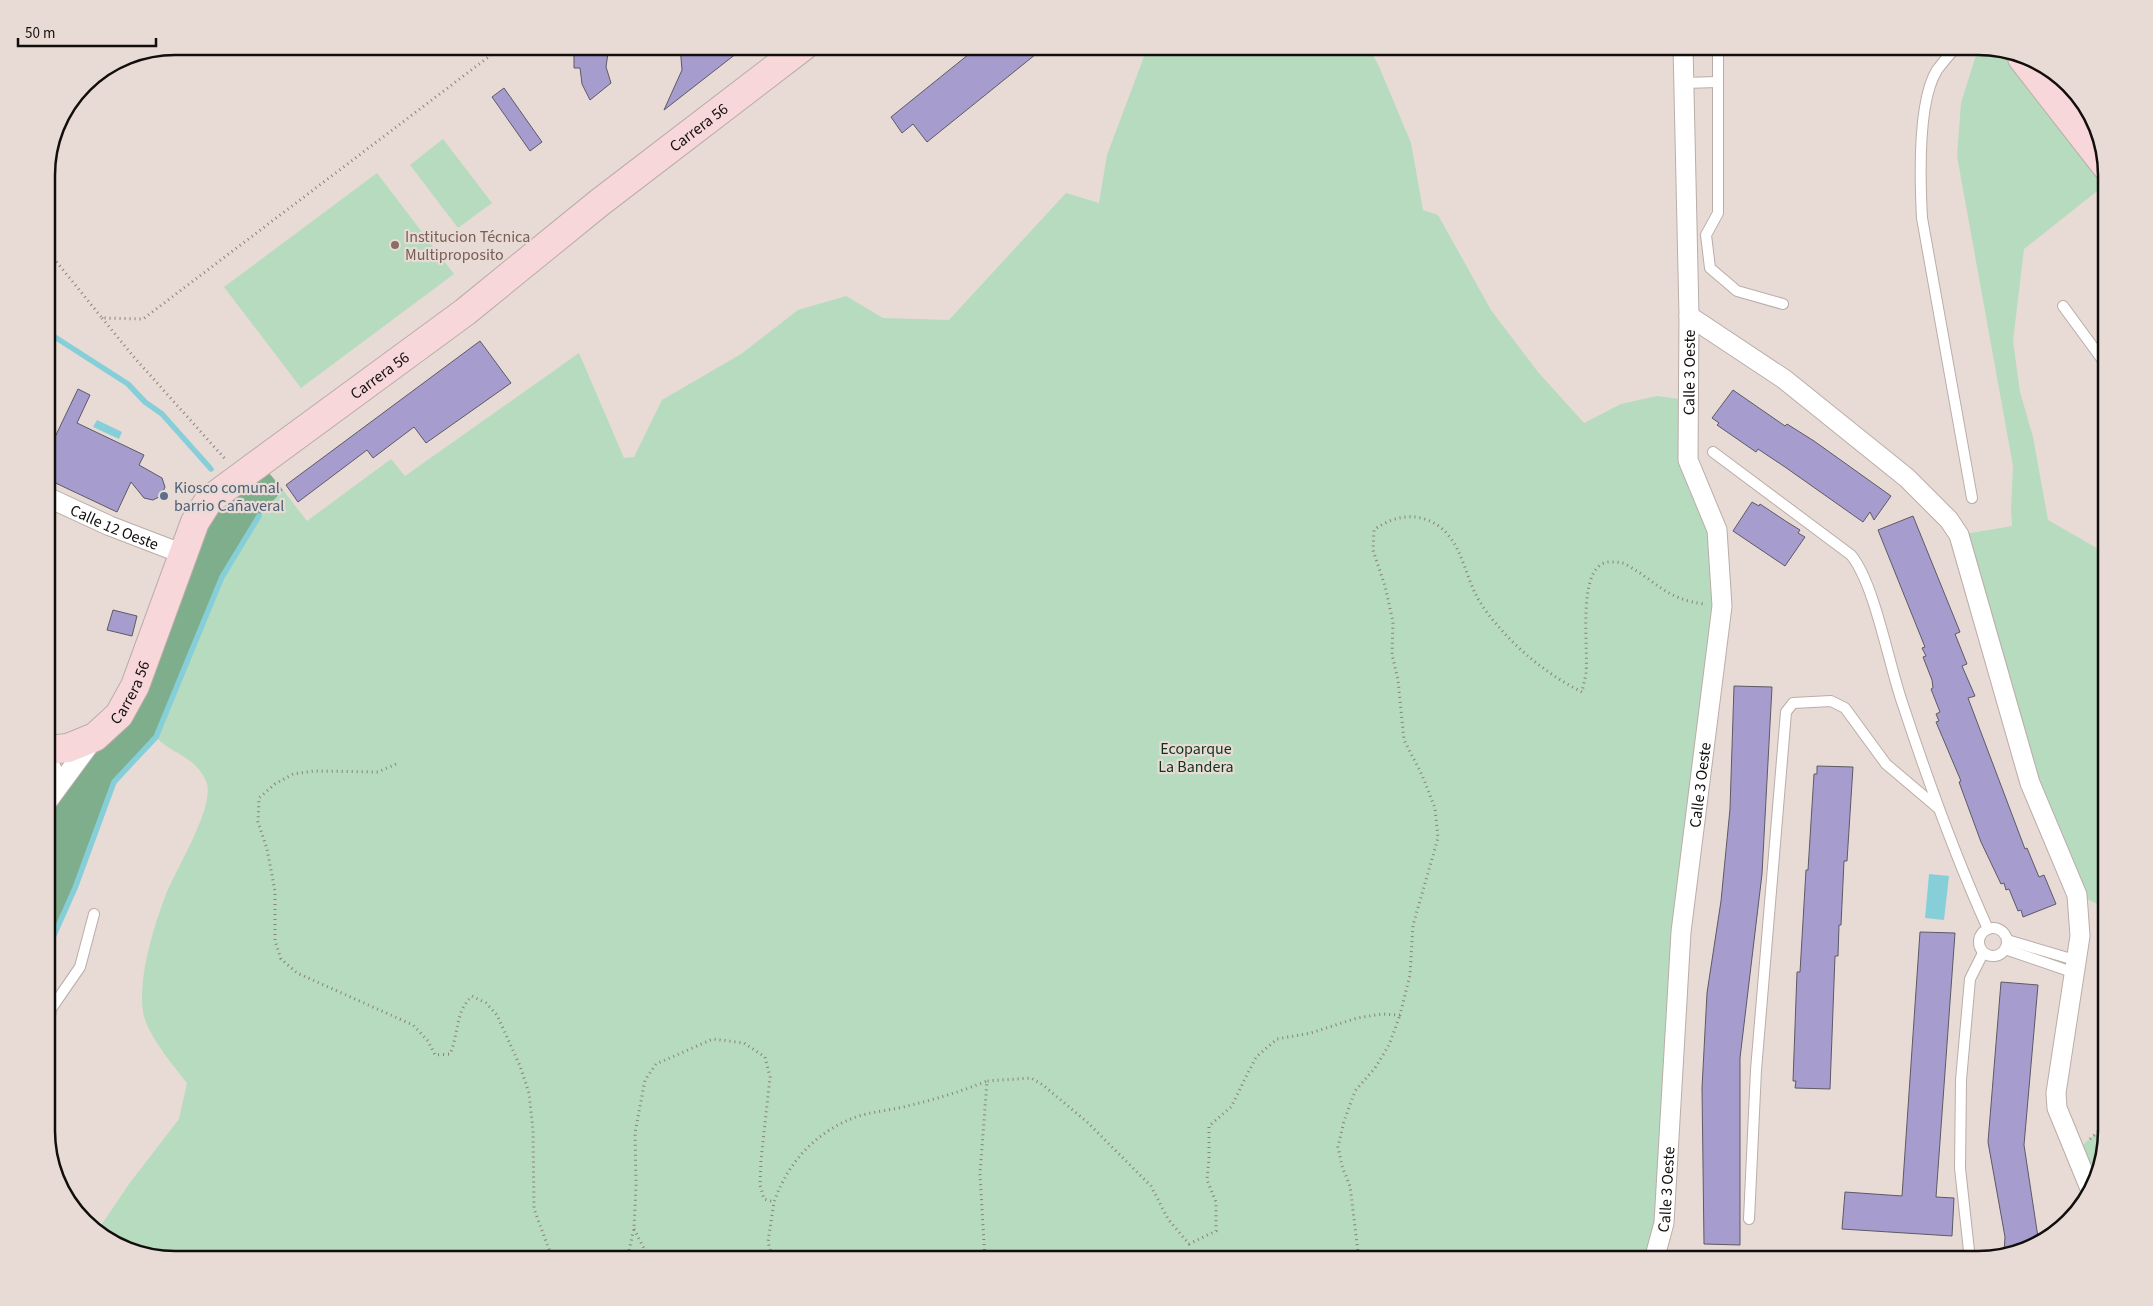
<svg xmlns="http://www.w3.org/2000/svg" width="2153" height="1306" font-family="'Source Sans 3',sans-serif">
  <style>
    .green { fill: #b6dbbf }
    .forest { fill: #7eae8b }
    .water { fill: #87cfd8 }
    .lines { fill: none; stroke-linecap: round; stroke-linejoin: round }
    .stream { stroke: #87cfd8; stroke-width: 5.5 }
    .building { fill: #a69cce; stroke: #5c5a64 }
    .lane-casing { stroke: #baada8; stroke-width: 12 }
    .street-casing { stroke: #baada8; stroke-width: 21 }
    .secondary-casing { stroke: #baada8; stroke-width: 30 }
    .path { stroke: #8a817d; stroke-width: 3; stroke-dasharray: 1 4; stroke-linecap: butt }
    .lane { stroke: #fff; stroke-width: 10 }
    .street { stroke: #fff; stroke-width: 19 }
    .secondary { stroke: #f8d7da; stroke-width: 28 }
    .education-dot { fill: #8d6e63; stroke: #e8dbd6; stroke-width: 2 }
    .service-dot { fill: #5c6f8a; stroke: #e8dbd6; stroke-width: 2 }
    .labels { text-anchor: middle; stroke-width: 4.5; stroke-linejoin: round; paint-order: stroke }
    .street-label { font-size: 16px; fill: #120e0c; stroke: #e8dbd6 }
    .education-label { font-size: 16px; fill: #785e54; stroke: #e8dbd6; text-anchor: start }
    .service-label { font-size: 16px; fill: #4e5e75; stroke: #e8dbd6; text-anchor: start }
    .park-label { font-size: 16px; fill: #0d341b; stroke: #e8dbd6 }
    .rim { fill: none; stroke: #120e0c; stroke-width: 2.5 }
  </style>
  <rect width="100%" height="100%" fill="#e8dbd6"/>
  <g class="green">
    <path d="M1148,46H1367L1378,64L1411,143L1423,210L1438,215L1491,310L1538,372L1584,423L1621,404L1657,396L1688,400V460L1717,530L1722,606L1654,1260H175L110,1242L98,1230L129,1184L179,1119L187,1083C173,1065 147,1035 143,1012C138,978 153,929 165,897C174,872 217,805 206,781C195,756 173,755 156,737L222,577L259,516L283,490L307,521L391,459L405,476L579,353L624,458L634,457L662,400L741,354L798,310L846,296L883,318L949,320L1066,193L1099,203L1107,155Z"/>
    <path d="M1983,48L2022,58L2106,166V184L2024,249L2013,341L2020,392L2033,437L2048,520L2102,551L2107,598V908L2077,895L2030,783L1959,535L2012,526L2011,509L2013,466L1957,156L1961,103L1976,55Z"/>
    <path d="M443,139L492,203L458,228L410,165Z"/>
    <path d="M377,173L454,274L301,388L224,287Z"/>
    <path d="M2107,1115V1132L2091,1191L2076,1151L2102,1128Z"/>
  </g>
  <path class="forest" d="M261,463L283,490L259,516L222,577L156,737L114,782L75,888L47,951V802L119,715L195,522Z"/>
  <g class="water">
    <path d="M97,420L122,432L119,439L93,427Z"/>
    <path d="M1929,874L1949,876L1944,920L1925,918Z"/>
  </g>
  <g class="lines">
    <g class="stream">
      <path d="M47,332L128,384L145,402L162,414L211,469"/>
      <path d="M47,951L75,888L114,782L156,737L222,577L259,516"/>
    </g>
  </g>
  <g class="building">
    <path d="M582,46H609L606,67L611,83L590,100L582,84L580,68H574V51H580Z"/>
    <path d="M680,46H746L664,110L682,70Z"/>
    <path d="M979,46H1046L927,142L913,124L902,133L891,117Z"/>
    <path d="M504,88L542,142L530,151L492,97Z"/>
    <path d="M480,341L511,383L426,443L414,427L373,458L367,450L298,502L286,485Z"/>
    <path d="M78,389L90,395L77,423L144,455L139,465L162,478L165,487L161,496L153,500L144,498L131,482L117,512L47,479V436L54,439Z"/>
    <path d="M1733,390L1785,426L1787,424L1814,441L1891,496L1874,520L1870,512L1863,522L1785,467L1758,449L1756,452L1717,425L1719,423L1712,418Z"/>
    <path d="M1752,502L1759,506L1760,504L1787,522L1800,530L1798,533L1805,537L1785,566L1733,531Z"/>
    <path d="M1913,516L1960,632L1955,634L1967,664L1962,666L1975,696L1968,698L2025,849L2027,848L2039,877L2044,875L2056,904L2023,917L2021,910L2018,911L2009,889L2006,890L2004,883L2001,884L1981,842L1959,782L1961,781L1936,722L1939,721L1936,714L1940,712L1931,689L1933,688L1932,680L1923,657L1926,656L1922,648L1925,647L1878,530Z"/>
    <path d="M113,610L137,616L132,636L107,630Z"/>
    <path d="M1734,686L1772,687L1762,874L1740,1058V1245L1704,1244L1702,1088L1707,993L1721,901L1730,809Z"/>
    <path d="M1817,766L1853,767L1847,861H1844L1841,925H1839L1838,956H1835L1830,1089L1795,1088L1796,1081H1793L1797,972H1800L1806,870H1808L1814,774H1817Z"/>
    <path d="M1920,932L1955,933L1936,1197L1954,1198L1952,1236L1842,1229L1845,1192L1902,1196Z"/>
    <path d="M2001,982L2038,985L2024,1145L2039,1244L2004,1253L2005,1237L1988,1142Z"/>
  </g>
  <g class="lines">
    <defs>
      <g id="lane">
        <path d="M1718,46V213L1706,235L1710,268L1737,291L1783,304"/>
        <path d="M1957,46C1950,54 1943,62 1937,70C1917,102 1920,180 1922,218L1972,498"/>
        <path d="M1684,83L1717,82"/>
        <path d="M2063,306L2107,366"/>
        <path d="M1713,452L1851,555C1875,584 1889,666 1903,705C1928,781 1955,856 1988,929"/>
        <circle cx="1993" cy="942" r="14"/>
        <path d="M2007,940L2078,961"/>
        <path d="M2005,949L2075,973"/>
        <path d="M47,1037L51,1009L80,967L94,914"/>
        <path d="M1749,1219L1756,1070L1786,712L1793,703L1831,701L1845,708L1886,764L1938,808"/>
        <path d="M1970,1260L1960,1168L1961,1080L1970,979L1983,953"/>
      </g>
      <g id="street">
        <path d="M2064,111L2078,99"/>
        <path d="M1689,316L1784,379L1907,478L1949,520L1959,535L2030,783L2077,895L2080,936L2056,1093L2057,1108L2091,1191"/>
        <path id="s1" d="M47,497L110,526L183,554"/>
        <path d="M47,759L59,785"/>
        <path d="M47,802L95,737"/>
        <path id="s2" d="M1654,1260L1664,1223L1681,932L1722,606L1717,530L1688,460L1689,316L1683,46"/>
      </g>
      <g id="secondary">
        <path d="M2022,58L2106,166"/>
        <path id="s3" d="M47,750L68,748L95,737L119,715L135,686L195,522L209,500L465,312L599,203L804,46"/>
      </g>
    </defs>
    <use href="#lane" class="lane-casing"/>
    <use href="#street" class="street-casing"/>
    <use href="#secondary" class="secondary-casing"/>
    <g class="path">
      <path d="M2101,188L2106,196"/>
      <path d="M47,250L102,318L143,319L503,46"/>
      <path d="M102,318L133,356L226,460"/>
      <path d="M396,764L378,772L314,771L293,774L275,784L259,798L258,822L267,849L275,891V941L281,959L297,973L413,1025L428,1041L435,1055L450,1054C459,1033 455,1012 472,996L486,1003L497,1015L520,1066L529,1093L533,1130L534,1209L553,1260"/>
      <path d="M2090,1139L2107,1123"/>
      <path d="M634,1229L650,1260"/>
      <path d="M627,1260L634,1228L636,1186L635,1133L645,1080L656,1064L713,1039L744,1043L765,1057L770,1077L761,1160L760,1185L764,1199L774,1202C788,1162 817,1130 859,1116C875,1111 894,1110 911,1105C937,1099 962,1091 987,1081"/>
      <path d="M773,1260L768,1242L774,1202"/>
      <path d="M985,1260L980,1174L987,1081L1031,1078L1043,1085L1087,1122L1151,1186L1168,1219L1189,1244L1216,1231V1202L1207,1180L1209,1158V1126L1231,1107L1256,1057L1277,1039L1311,1033L1357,1018L1382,1014L1400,1015L1410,975L1413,925L1438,838L1435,808L1422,775L1404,740L1398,680L1392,654L1393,622L1385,586L1373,550L1374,530C1397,512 1429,511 1449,536C1461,550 1467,577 1476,595C1481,605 1490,617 1498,626C1521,653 1550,676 1582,692C1583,686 1585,680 1586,673C1589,649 1575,559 1612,562C1617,562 1623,562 1627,565C1657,582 1666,599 1704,604"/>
      <path d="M1359,1260L1350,1186L1342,1166L1338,1147L1344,1121L1355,1091L1375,1068L1389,1045L1400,1015"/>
    </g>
    <use href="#lane" class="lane"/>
    <use href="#street" class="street"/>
    <use href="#secondary" class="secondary"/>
  </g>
  <circle class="education-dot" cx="395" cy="245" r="5"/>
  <circle class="service-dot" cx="164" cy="496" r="5"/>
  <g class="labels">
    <g class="street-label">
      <text dy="6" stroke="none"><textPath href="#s3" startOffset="932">Carrera 56</textPath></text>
      <text dy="6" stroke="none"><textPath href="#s2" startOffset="898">Calle 3 Oeste</textPath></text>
      <text dy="6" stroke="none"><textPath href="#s3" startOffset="528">Carrera 56</textPath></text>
      <text dy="6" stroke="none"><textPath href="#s1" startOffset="74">Calle 12 Oeste</textPath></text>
      <text dy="6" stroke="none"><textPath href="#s3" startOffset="108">Carrera 56</textPath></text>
      <text dy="6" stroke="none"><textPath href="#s2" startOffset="478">Calle 3 Oeste</textPath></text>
      <text dy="6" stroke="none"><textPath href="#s2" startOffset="72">Calle 3 Oeste</textPath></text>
    </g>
    <g class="education-label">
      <text x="405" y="242">Institucion Técnica<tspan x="405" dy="18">Multiproposito</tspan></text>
    </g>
    <g class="service-label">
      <text x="174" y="493">Kiosco comunal<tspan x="174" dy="18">barrio Cañaveral</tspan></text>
    </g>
    <g class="park-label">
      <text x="1196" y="754">Ecoparque<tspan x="1196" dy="18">La Bandera</tspan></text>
    </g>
  </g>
  <path d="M0 0H2153V1306H0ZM175 55H1978A120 120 0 0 1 2098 175V1131A120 120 0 0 1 1978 1251H175A120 120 0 0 1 55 1131V175A120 120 0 0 1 175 55Z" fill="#e8dbd6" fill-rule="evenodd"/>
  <path class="rim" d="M175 55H1978A120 120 0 0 1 2098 175V1131A120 120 0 0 1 1978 1251H175A120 120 0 0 1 55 1131V175A120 120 0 0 1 175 55Z"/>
  <path d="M18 38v8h138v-8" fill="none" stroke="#120e0c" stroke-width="2.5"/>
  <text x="25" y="38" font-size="15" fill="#120e0c" stroke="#e8dbd6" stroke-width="4" paint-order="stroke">50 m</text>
</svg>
